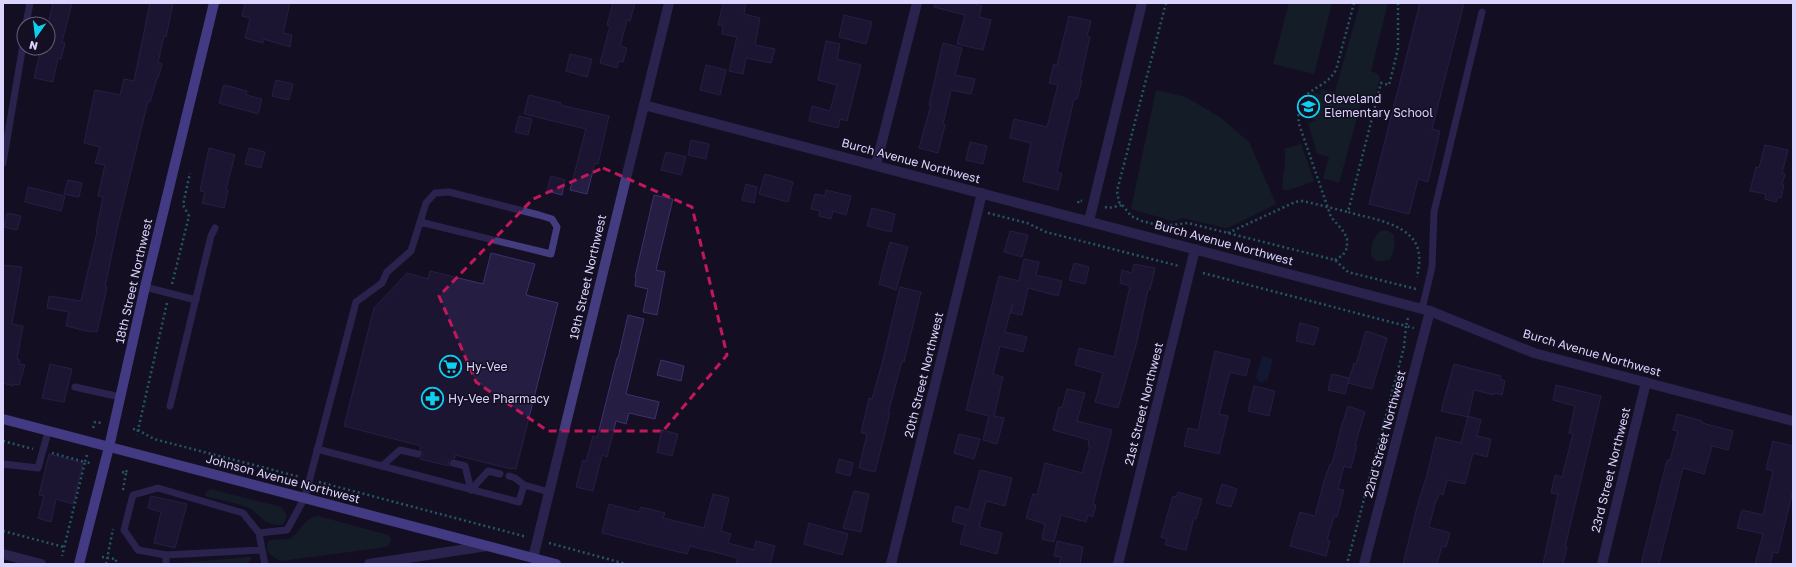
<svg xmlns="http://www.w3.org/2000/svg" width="1796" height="567" font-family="'Golos Text',sans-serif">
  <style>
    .green { fill: #132d2d }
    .water { fill: #112346 }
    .building { fill: #261d43; stroke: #3f306e }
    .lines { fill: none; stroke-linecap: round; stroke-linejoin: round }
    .path { stroke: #35afae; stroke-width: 2.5; stroke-dasharray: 2 3; stroke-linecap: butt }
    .lane { stroke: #433d80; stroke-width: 7 }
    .street { stroke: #433d80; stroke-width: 10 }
    .secondary { stroke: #7a70f8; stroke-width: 10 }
    .marked { fill: none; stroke: #c2185b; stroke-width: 3; stroke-dasharray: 8 5; stroke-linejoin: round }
    .labels { text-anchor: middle; stroke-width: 3; stroke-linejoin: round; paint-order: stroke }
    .poi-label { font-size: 12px; fill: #dbd4fd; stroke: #140f23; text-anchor: start }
    .street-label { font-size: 12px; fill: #dbd4fd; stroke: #140f23 }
  </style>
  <rect width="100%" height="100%" fill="#140f23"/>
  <g class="green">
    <path d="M1289,3H1332L1314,74L1273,64Z"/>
    <path d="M1360,3H1388L1371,71L1378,74L1380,78L1374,99L1363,96L1339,183L1323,178L1329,157L1317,153L1308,123L1316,120L1308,117L1314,93L1320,94L1321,89L1335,92Z"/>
    <path d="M1156,90L1186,97L1221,118L1249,142L1276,204L1227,228L1182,218L1173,221L1131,209Z"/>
    <path d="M1301,144L1314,181L1289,190H1283C1281,174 1288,163 1284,149Z"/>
    <path d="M1387,230L1394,235V249L1390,259C1365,269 1368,244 1380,231Z"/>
    <path d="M210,489L281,507L287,515L283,525C262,526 261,513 247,507C234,502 219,500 205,496L206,492Z"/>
    <path d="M318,516L388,535L391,539L390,544L386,547L281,561L275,558L268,552L267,545L270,540L290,539C301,532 304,517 318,516Z"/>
    <path d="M250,557L252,559L246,564H177L176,563Z"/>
  </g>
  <path class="water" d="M1262,356L1273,359L1267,381L1264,380L1263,382L1258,381L1259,379L1256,378Z"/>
  <g class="building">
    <path d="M53,3H72L62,42L65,43L61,59L58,58L53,82L34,78L41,48H48V24Z"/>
    <path d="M150,3H173L166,37L164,36L158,63L162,64L158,78H157L150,102L148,101L117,229L105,287H107L97,332L92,331L91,332L66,326L69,312L47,308L49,296L81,301L97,232H96L103,197L98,196L105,165L95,163L100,147L84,143L95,90L120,95L124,79L134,81Z"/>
    <path d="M245,3H290L283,33L292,35L290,47L263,39V43L245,38L250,18L242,16Z"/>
    <path d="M613,3H635L630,21L627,20L620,46L627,48L623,62L619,61L617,68L600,63L610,26L607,25Z"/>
    <path d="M723,3H746L744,14L760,18L755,45L775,49L771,63L746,58L743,74L729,71L737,37L722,34L723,26L718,25Z"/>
    <path d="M935,3H971L982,6L979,17L991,20L983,50L957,44L965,15L934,7Z"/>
    <path d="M1420,3H1464L1432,129L1440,131L1428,182L1418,179L1409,214L1369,204Z"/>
    <path d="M844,15L872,22L866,44L839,37Z"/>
    <path d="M1069,16L1091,21L1087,36L1090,37L1080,81H1082L1077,99H1074L1057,172L1062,174L1058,190L1023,181L1031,143L1010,138L1014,119L1047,127L1058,85L1049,83L1054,64L1057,65Z"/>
    <path d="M826,41L840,44L837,59L861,65L847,121L840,119L838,128L809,121L812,106L830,111L837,85L818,80Z"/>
    <path d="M943,43L962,48L955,75L975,79L971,94L951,90L943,124L945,125L938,153L919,148L931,105H929Z"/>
    <path d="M570,54L592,59L587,77L566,71Z"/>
    <path d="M706,65L726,70L720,95L700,90Z"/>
    <path d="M276,80L293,84L289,100L272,96Z"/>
    <path d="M224,85L247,91L246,95L262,99L258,114L219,103Z"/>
    <path d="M529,95L561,103L560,105L609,116L598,164L595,163L587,194L570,190L586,129L524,114Z"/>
    <path d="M519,116L532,119L528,135L515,132Z"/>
    <path d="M691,140L709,144L706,159L688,155Z"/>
    <path d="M970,142L987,146L983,164L966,160Z"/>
    <path d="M1765,145L1788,150L1782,173L1785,174L1782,185H1784L1781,198L1778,197L1776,202L1765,199L1766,194L1750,191L1756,167L1759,168Z"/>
    <path d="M209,148L235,155L226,189L228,190L224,208L202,203L205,192L200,191Z"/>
    <path d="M249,148L265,152L261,168L245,164Z"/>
    <path d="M666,152L686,157L681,175L661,170Z"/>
    <path d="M765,174L793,182L788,202L759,194Z"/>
    <path d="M551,176L565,180L562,195L547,191Z"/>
    <path d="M68,180L82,183L79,197L64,194Z"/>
    <path d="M746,184L757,187L754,203L742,200Z"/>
    <path d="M28,187L65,196L61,211L25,202Z"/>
    <path d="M826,190L851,196L846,215L833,211L831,219L819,216L820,211L811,209L815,194L825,196Z"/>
    <path d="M654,195L673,199L656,270L665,272L657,315L643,312L648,289L635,286L636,278L635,277Z"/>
    <path d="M872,208L895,214L891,232L867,226Z"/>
    <path d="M7,213L21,216L17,230L4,227Z"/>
    <path d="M1010,231L1028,235L1022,257L1004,252Z"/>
    <path d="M890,242L908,247L896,290L879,284Z"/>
    <path d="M491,253L535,264L526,295L558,303L516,469L511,468V469L455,455V458H451L448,461L449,466L420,459L423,455L420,449L421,446L344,426L374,308L407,273L428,279L430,271L483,284Z"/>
    <path d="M1024,259L1039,262L1036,275L1062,281L1058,296L1028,288L1022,315L1011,313L1013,305H1012L1005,332L1027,337L1023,352L1000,346L993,374L1003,377L994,416L1004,418L997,444L983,440L989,416L966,410L999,276L1019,281Z"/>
    <path d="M1074,263L1089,267L1085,284L1069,280Z"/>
    <path d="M1134,264L1155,268L1150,290H1148L1136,345L1118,408L1095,402L1103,373L1075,365L1079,348L1114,357L1130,286L1120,283L1122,270L1132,273Z"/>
    <path d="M3,265L22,267L12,324L23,326L17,359L20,360L19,364L25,365L19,385L13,384V386L3,383Z"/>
    <path d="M900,287L921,292L904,362L902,361L888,413H890L875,472L859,468L867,434L861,433L869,398L872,399L883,360Z"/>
    <path d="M628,315L644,319L626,394L659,402L655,419L629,413L626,424L616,421L607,457L602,455L593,491L576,487L583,460L586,461L593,436L597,438L617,358H618Z"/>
    <path d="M1300,323L1319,328L1314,345L1296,341Z"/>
    <path d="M1366,331L1387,338L1372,389L1348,383L1354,363L1356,364Z"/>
    <path d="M1215,351L1250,360L1246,376L1230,372L1219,414L1228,416L1219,454L1184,446L1188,428L1198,430Z"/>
    <path d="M661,360L684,366L681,381L657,375Z"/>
    <path d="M50,364L72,369L64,402L42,398Z"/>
    <path d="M1454,364L1501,376L1500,379L1505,381L1502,395L1495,393L1494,395L1474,390L1468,417L1441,411Z"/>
    <path d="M1332,374L1349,378L1345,394L1328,390Z"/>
    <path d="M1556,385L1601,396L1565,547H1567L1563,564H1543L1558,494L1551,493L1555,475L1562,477L1573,434L1569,433L1575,406L1553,400Z"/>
    <path d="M1254,386L1275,391L1269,416L1248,411Z"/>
    <path d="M1067,389L1085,393L1077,421L1112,430L1093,504L1096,505L1093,517L1088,515L1086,522L1061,515L1054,542L1042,539L1045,524L1026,518L1033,494L1037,495L1045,463L1082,473L1090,446H1088L1089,440L1053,430L1059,407L1062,408Z"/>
    <path d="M1348,406L1365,412L1355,445H1357L1351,468L1344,466L1338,489L1344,490L1337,517L1334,516L1327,540L1330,541L1326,556L1290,546L1300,512L1315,516L1323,485L1330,464H1332L1341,428Z"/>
    <path d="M1677,414L1702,421V423L1733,431L1728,450L1712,446L1704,474L1683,468L1659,564H1641L1667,460H1670L1678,431L1673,430Z"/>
    <path d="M1468,416L1481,420L1477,436L1491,439L1487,457L1473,453L1465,484L1447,480L1443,495L1439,493L1437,500H1436L1429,527L1450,533L1446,547L1442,546L1437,564H1403L1418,503L1427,475L1436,437L1461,443Z"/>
    <path d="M662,430L678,434L672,456L657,452Z"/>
    <path d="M959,434L980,439L974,459L954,453Z"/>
    <path d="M1773,441L1793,446V490L1778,553L1773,552L1770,564H1755L1763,534L1737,528L1742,510L1763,515L1773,471L1766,469Z"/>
    <path d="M49,454L83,463L73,504L56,499L51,522L38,518L44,496L39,495Z"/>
    <path d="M839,459L853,463L850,476L836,472Z"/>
    <path d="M980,470L1012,478L1005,506L986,501L979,527L1002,533L997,554L960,544L965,525L952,521L956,506L969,510Z"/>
    <path d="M1222,484L1237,489L1231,507L1216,503Z"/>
    <path d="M854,491L869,494L861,532L843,528Z"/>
    <path d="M1178,492L1202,499L1196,519L1194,518L1186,550L1165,545L1167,539L1161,537L1173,496L1176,497Z"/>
    <path d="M713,494L729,498L721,531L731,534L728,543L754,550L756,541L775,546L770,564H736L738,558L690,546L687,554L602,533L609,504L639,512L641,507L665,513L663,518L704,528Z"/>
    <path d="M151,496L187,504L175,548L154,543L161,512L148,508Z"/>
    <path d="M809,523L848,534L842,555L804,544Z"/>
    <path d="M1057,541L1083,547L1080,564H1059L1061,557L1054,556Z"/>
  </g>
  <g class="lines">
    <g class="path">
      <path d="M1166,3L1117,191L1119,202L1124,207L1131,216L1142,221L1162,226L1188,223L1335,260L1348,272L1416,289"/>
      <path d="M1398,3V49L1389,85L1381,83L1348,212C1371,219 1418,224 1419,256C1420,263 1418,270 1417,277"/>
      <path d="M1078,203L1079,200L1082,201"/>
      <path d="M1105,207L1109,208L1122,205"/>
      <path d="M988,213L1027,223L1046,232L1179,266"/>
      <path d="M1228,233L1295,202L1303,201L1348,212"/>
      <path d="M1335,260L1343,255L1347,248V239L1344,232L1331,217L1299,124C1294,86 1322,94 1336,70L1354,3"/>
      <path d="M1203,273L1406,326L1404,347L1347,564"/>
      <path d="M172,284L189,216L183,205L190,173"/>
      <path d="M167,303L138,430L154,439L300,477"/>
      <path d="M1408,318L1406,326L1414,328"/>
      <path d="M93,428L95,422L101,423"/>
      <path d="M133,429L138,430L137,435"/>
      <path d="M3,441L33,449"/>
      <path d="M52,453L85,462L62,556"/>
      <path d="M87,455L85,462L90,463"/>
      <path d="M122,472L126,473L127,469"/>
      <path d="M319,482L527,537"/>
      <path d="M123,490L126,473"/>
      <path d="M3,531L64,547"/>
      <path d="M549,543L626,564"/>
      <path d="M102,557L116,559V564"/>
      <path d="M106,564L113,529"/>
    </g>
    <g class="lane">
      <path d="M26,24L30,3"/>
      <path d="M3,163L24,39"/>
      <path d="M145,287L196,300"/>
      <path d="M1422,309L1432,267L1434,212L1482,12"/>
      <path d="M75,387L120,397"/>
      <path d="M170,406L211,236L215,228"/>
      <path d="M317,449L519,502L524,485L549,492"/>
      <path d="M453,463L465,466L471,490"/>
      <path d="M3,464L38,468L48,432"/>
      <path d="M382,466L400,450L418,454"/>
      <path d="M509,476L515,478L524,485"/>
      <path d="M471,490L488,471L500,474"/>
      <path d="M259,533L262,550L166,555L138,550L124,530L133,495L158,488L243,513L259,533L287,530L305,497L356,302L382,283L387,272L411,251L426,203L435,193L449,192L539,215L552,219L557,227L551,254L420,222"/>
      <path d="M262,550L265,564"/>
      <path d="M166,564V555"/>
    </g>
    <g class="street">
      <path d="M644,105L1430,311L1534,353L1793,421"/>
      <path d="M876,165L917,3"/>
      <path d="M1089,221L1142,3"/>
      <path d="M3,554L41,564"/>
      <path d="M533,558L669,3"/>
      <path d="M369,564L487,546"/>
      <path d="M891,564L982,193"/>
      <path d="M1118,564L1195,249"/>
      <path d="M1364,564L1430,311"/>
      <path d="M1602,564L1646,382"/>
    </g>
    <g class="secondary">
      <path d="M3,419L556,564"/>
      <path d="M79,564L109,447L145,287L214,3"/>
    </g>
  </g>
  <path d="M0 0H1796V567H0ZM603,168L692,207L727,355L663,431H548L476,382L439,296L533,199Z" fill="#140f23" fill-opacity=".55" fill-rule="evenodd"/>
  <path class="marked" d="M603,168L692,207L727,355L663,431H548L476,382L439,296L533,199Z"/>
  <defs>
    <symbol id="school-ring" viewBox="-11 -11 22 22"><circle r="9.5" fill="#140f23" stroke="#0dcff0" stroke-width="1.5"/><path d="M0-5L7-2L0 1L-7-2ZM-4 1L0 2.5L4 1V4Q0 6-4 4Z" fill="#0dcff0"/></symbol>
    <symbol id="supermarket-ring" viewBox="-11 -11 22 22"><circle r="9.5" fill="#140f23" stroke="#0dcff0" stroke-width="1.5"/><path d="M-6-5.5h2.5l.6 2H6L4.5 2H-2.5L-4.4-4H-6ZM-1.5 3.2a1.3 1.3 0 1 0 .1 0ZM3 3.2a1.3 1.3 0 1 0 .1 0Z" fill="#0dcff0"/></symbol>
    <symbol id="pharmacy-ring" viewBox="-11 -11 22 22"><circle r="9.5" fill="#140f23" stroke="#0dcff0" stroke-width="1.5"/><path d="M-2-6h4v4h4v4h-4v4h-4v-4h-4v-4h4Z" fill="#0dcff0"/></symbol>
  </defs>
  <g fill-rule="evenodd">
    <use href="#school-ring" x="1296" y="94" width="25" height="25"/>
    <use href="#supermarket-ring" x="438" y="354" width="25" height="25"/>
    <use href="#pharmacy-ring" x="420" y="386" width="25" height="25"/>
  </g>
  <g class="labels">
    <g class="poi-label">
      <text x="1324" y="103">Cleveland<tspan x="1324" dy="14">Elementary School</tspan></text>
      <text x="466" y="371">Hy-Vee</text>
      <text x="448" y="403">Hy-Vee Pharmacy</text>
    </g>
    <g class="street-label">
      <text transform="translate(911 161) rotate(15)" y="4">Burch Avenue Northwest</text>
      <text transform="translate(1224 243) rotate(15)" y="4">Burch Avenue Northwest</text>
      <text transform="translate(588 277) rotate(-77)" y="4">19th Street Northwest</text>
      <text transform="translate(134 281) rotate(-77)" y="4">18th Street Northwest</text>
      <text transform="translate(1592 353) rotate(16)" y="4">Burch Avenue Northwest</text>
      <text transform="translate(924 375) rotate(-76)" y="4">20th Street Northwest</text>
      <text transform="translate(1144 404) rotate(-76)" y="4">21st Street Northwest</text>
      <text transform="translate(1385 434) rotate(-75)" y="4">22nd Street Northwest</text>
      <text transform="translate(1611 470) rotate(-76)" y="4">23rd Street Northwest</text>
      <text transform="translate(283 479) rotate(15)" y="4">Johnson Avenue Northwest</text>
    </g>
  </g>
  <rect width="1796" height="567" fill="none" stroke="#dbd4fd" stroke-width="8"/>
  <g transform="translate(36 36) rotate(194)"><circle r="19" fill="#140f23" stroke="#645e7a"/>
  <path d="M0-3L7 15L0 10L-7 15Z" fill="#0dcff0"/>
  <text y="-6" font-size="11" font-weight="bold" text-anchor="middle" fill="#dbd4fd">N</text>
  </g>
</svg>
